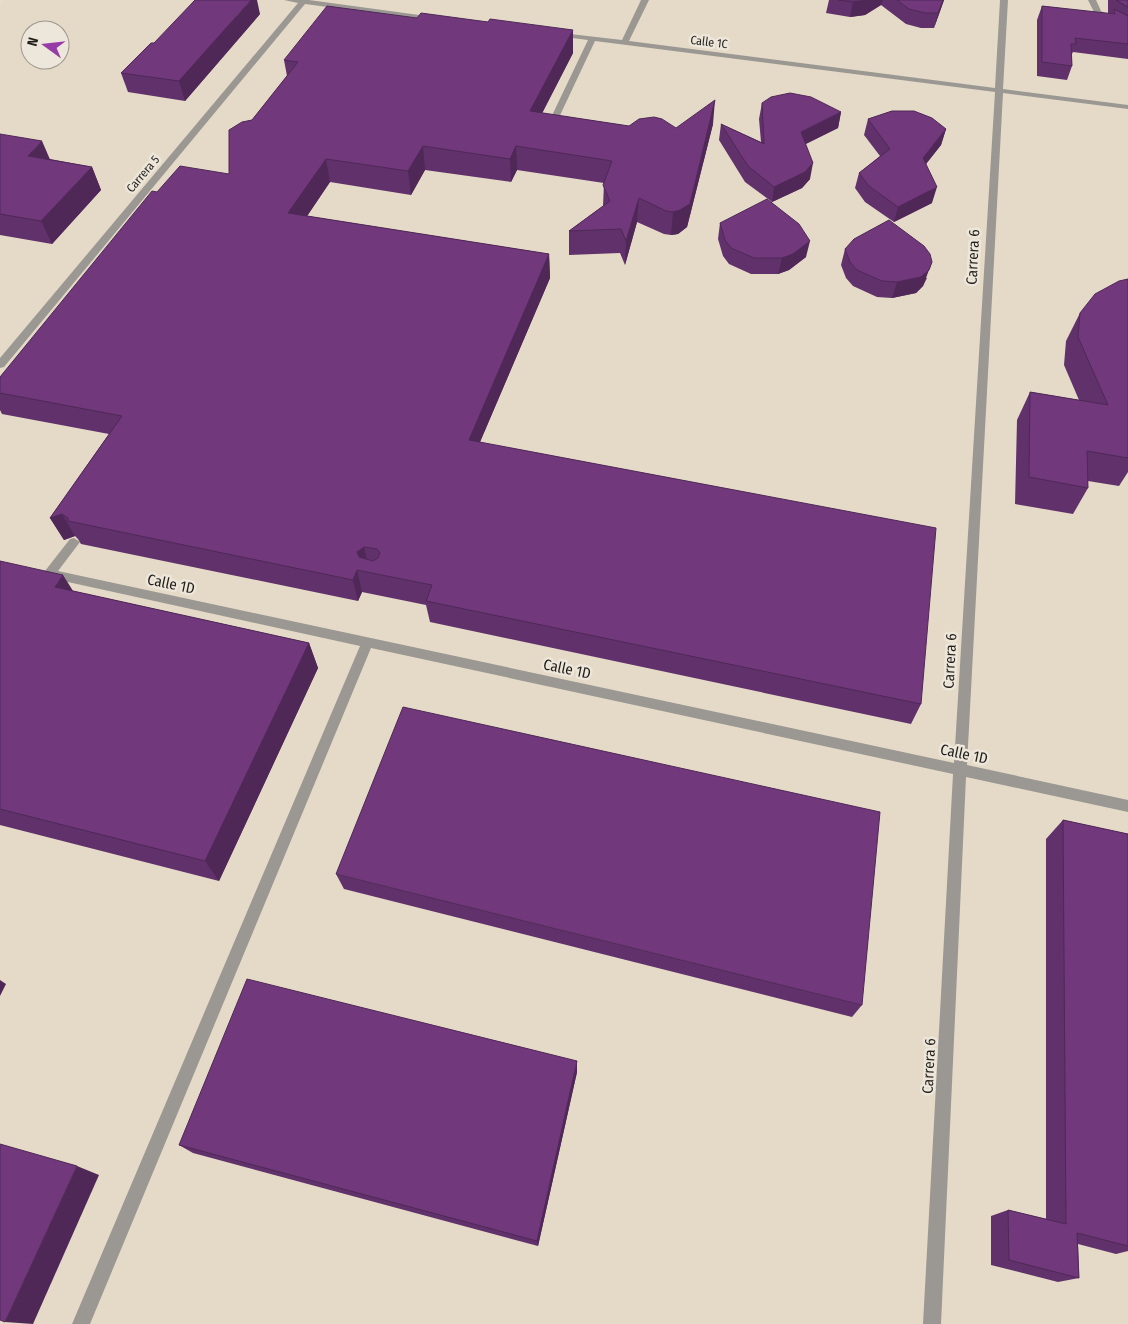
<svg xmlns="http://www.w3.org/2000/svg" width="1128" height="1324" font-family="'Fira Sans Condensed',sans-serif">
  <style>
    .built { fill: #e5dac7; fill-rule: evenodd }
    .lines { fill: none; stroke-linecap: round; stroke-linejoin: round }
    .minor { fill: #9b9893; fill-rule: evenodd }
    .wall { fill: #61316b }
    .shaded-wall { fill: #4f2857 }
    .building { fill: #71397c; stroke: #4f2857; fill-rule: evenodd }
    .labels { text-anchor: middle; stroke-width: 5; stroke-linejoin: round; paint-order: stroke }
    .far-street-label { font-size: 12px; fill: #221f1b; stroke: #ede6da }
    .street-label { font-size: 15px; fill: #221f1b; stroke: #ede6da }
  </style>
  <rect width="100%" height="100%" fill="#ede6da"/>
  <path class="built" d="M2,0H1128V1324H0V1ZM30,30H60V60H30Z"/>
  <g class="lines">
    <g class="minor">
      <path d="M284,0H309L434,17L438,19L434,21L305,4L4,367L0,368V358L298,3Z"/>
      <path d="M641,0H649L629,41L995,88L1000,0H1008L1003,89L1128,105V109L1003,93L967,765L1128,800V812L966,777L941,1324H923L953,774L371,648L90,1324H72L360,646L45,577L43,574L45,571L70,539L74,538L80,542L58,571L954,763L995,92L595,41L554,128L547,130L546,128L588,40L556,36H553V32L622,40Z"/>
      <path d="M1088,0H1096L1101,11L1128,26V31L1095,14Z"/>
    </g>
  </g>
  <g class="wall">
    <path d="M829,0H944L934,28H921L906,24L881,5L865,15L850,17L826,13Z"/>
    <path d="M1108,0H1128V59L1073,52L1072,54V66L1067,80L1037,76V20L1042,6L1110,14L1108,13Z"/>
    <path d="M260,14L185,101L128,92L121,73L154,43Z"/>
    <path d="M417,18L488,22L573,30V53L542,113L629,126L676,128L713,124L687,227L678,234L671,235L664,234L637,222L625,265L620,253L569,255V231L603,206L604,183L517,170L511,182L425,170L411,195L330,182L307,216L549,254L550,278L480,442L921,704L911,724L430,622L426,605L362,592L358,601L81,544L78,539L75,536L64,540L50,518L109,434L2,414L0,410V377L157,192L229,174L252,120L287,76L284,60Z"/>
    <path d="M762,103L841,112L838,128L805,144L810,179L802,188L772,202L745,182L719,140L721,124L761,142L759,119Z"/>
    <path d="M868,119L946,129L941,145L926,164L932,203L894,222L865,202L855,188L859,173L880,156L864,135Z"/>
    <path d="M0,134L50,159L92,167L101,190L52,244L0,235Z"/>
    <path d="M720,223L806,257L789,270L778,274H751L729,264L723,256L718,239Z"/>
    <path d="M845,249L927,278L923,286L916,293L892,298L877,297L853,286L846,278L841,265Z"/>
    <path d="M1128,279V472L1119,486L1088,481V488L1073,514L1015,504L1017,420L1030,392L1079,400L1064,365L1066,341L1080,313Z"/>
    <path d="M0,561L73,591L309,643L318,668L219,881L0,825Z"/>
    <path d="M1063,820L1128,834V1251L1116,1254L1078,1244L1079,1278L1058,1282L991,1265V1216L1008,1210L1046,1219V839Z"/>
    <path d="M336,874L862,1005L852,1017L344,889Z"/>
    <path d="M577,1072L538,1246L193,1153L179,1145Z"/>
  </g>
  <g class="shaded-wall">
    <path d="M251,0H257L260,14L185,101L179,81Z"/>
    <path d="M869,0H883L881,5L865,15L850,17L853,2Z"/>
    <path d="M943,0H944L934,28L938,13Z"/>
    <path d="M573,30V53L531,135L530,111Z"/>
    <path d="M715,100L713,124L687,227L678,234L671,235L673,212Z"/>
    <path d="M841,112L838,128L798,148L801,132Z"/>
    <path d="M946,129L941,145L918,174L923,158Z"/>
    <path d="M42,141L52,164L28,156Z"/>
    <path d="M423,146L425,170L411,195L408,171Z"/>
    <path d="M516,146L517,170L511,182L510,159Z"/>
    <path d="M326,159L330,182L293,237L288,213Z"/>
    <path d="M813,163L810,179L802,188L772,202L774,187Z"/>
    <path d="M92,167L101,190L52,244L41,221Z"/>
    <path d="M937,187L932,203L894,222L898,207Z"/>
    <path d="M639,198L637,222L625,265L626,241Z"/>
    <path d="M810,241L806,257L789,270L778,274L782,258Z"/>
    <path d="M549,254L550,278L471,463L469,440Z"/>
    <path d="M932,262L923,286L916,293L892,298L897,282Z"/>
    <path d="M62,514L75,536L64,540L50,518Z"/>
    <path d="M364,547L369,568L365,572L357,552Z"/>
    <path d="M357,570L362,592L358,601L353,580Z"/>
    <path d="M63,575L80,602L55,587Z"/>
    <path d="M309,643L318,668L219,881L205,861Z"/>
    <path d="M0,980L6,984L0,996Z"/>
    <path d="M577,1061V1072L538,1246L537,1241Z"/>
    <path d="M77,1166L99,1175L33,1324L5,1322Z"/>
  </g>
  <g class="building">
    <path d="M195,0H251L179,81L121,73L151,43H154Z"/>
    <path d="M838,0H869L853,2Z"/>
    <path d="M897,0H943L938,13H925L909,9Z"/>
    <path d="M1116,0H1128V7Z"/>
    <path d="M327,6L417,18L421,13L488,22L490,19L573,30L530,111L629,126L639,119L654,117L662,119L676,128L715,100L690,204L680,210L673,212L666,211L639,198L626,241L621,229L569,231L610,201L603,185L612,161L516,146L510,159L423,146L408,171L326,159L288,213L549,254L469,440L936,528L921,704L426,601L432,585L357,570L353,580L68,521V518L62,514L50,518L122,416L0,393V377L152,191L157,192L180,166L229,174V130L242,122L252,120L298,62L284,60ZM364,547L377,549L380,553L378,558L373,561L359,557L357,552Z"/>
    <path d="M1042,6L1115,14L1114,9L1128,16V44L1075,38L1076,44H1071L1072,66L1042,62Z"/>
    <path d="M790,93L811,97L841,112L801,132L813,163L805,172L774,187L748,166L721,124L764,144L762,103L771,97Z"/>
    <path d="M892,111H914L932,118L946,129L923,158L937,187L898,207L869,186L859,173L890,149L868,119Z"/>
    <path d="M0,134L42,141L28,156L92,167L41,221L0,214Z"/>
    <path d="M767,199L799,224L810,241L793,254L782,258H754L731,248L725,240L720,223Z"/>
    <path d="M889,220L924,246L930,254L932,262L929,270L921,277L897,282L882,281L857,270L850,262L845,249L854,239Z"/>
    <path d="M1128,279V458L1087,451L1088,488L1029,477L1030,392L1108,405L1078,337L1080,313L1095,294L1119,281Z"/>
    <path d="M0,561L63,575L55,587L309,643L205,861L0,809Z"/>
    <path d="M403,707L880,812L862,1005L336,874Z"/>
    <path d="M1063,820L1128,834V1246L1077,1233L1079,1278L1009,1260L1008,1210L1066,1224Z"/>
    <path d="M247,979L577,1061L537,1241L179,1145Z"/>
    <path d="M0,1144L77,1166L5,1322L0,1320Z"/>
  </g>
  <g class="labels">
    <g class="far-street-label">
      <text transform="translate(709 42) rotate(7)" y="4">Calle 1C</text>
      <text transform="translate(143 174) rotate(-50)" y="4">Carrera 5</text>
    </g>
    <g class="street-label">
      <text transform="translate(973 257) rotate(-87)" y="5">Carrera 6</text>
      <text transform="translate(171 584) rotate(12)" y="5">Calle 1D</text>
      <text transform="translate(950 661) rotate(-87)" y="5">Carrera 6</text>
      <text transform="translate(567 669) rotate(12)" y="5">Calle 1D</text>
      <text transform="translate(964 754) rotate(12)" y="5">Calle 1D</text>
      <text transform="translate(929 1066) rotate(-87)" y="5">Carrera 6</text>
    </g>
  </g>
  <g transform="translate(45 45) rotate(285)"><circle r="24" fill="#ede6da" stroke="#9c968e"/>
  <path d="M0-4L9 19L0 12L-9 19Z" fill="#963ca7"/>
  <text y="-8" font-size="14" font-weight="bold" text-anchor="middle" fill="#221f1b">N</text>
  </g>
</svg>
